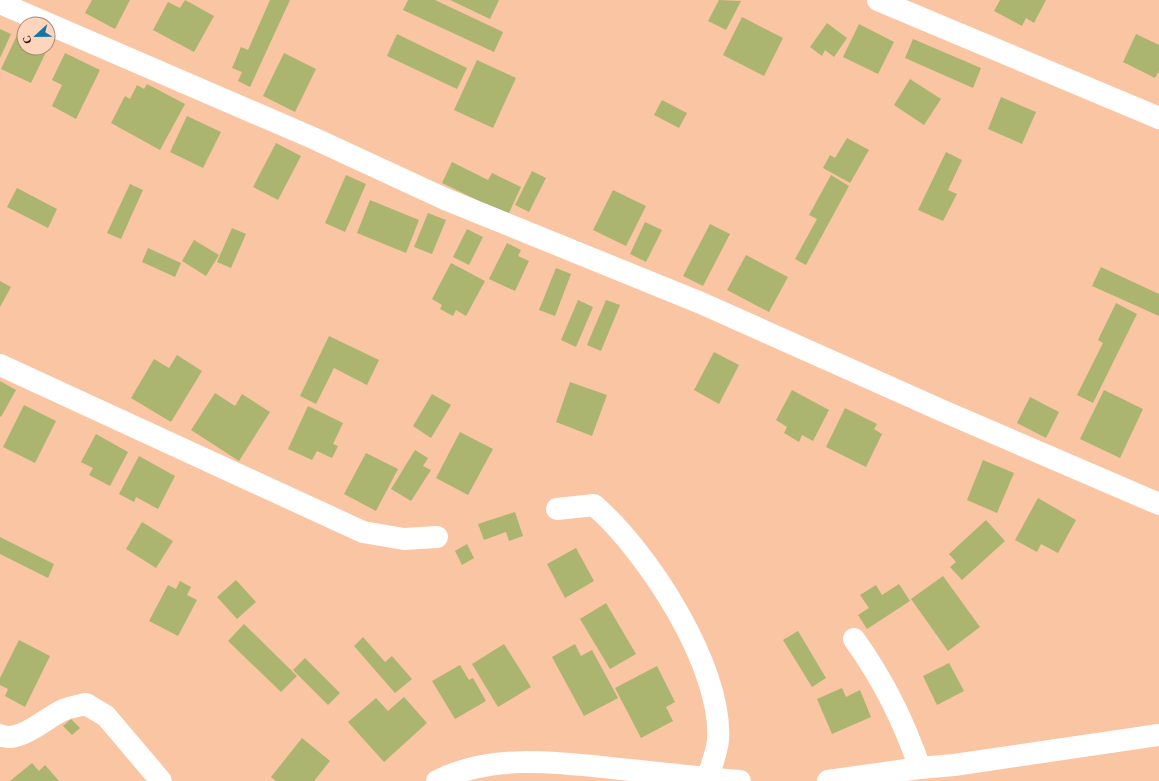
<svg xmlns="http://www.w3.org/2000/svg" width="1159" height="781" font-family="'Libre Baskerville',serif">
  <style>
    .building { fill: #acb56f }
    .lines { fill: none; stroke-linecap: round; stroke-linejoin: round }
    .minor { stroke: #fff; stroke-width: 22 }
  </style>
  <rect width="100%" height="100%" fill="#f9c5a3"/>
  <g class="building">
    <path d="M92,0H130L115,29L85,13Z"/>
    <path d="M185,0L214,16L194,52L153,30L168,2L180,8Z"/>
    <path d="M270,0H290L250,87L238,81L242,72L232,68L241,47L248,50Z"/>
    <path d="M408,0H435L503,32L494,52L403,10Z"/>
    <path d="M450,0H499L490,19Z"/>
    <path d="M719,0L741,1L726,30L708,21Z"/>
    <path d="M1000,0H1046L1034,23L1026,18L1022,26L994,11Z"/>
    <path d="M742,17L783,38L764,76L723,55Z"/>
    <path d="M827,23L847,38L834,57L825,50L822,56L810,47Z"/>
    <path d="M859,24L894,42L878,74L843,57Z"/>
    <path d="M0,29L11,34L0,58Z"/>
    <path d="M19,31L24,33V48H48L31,83L1,69Z"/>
    <path d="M397,34L467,68L457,89L387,56Z"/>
    <path d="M1136,34L1159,45V71L1155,78L1123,62Z"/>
    <path d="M913,39L981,68L973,88L905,58Z"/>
    <path d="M65,53L100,70L76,119L52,106L62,85L52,80Z"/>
    <path d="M284,53L316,69L295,112L263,96Z"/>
    <path d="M477,60L516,78L493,128L454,110Z"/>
    <path d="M910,79L941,99L924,125L894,105Z"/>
    <path d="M147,84L185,104L160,150L111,123L125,96L130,99L137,85L144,89Z"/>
    <path d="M1001,97L1036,112L1022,144L988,129Z"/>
    <path d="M662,100L687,113L679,128L654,115Z"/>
    <path d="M187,116L221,132L203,168L170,152Z"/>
    <path d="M847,138L869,150L850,183L823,168L830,155L835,158Z"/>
    <path d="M276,143L301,156L278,200L253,187Z"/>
    <path d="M946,152L962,160L948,190L957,194L943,221L918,210Z"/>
    <path d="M452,162L488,180L492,173L521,187L508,215L442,183Z"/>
    <path d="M532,171L546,178L529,212L515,205Z"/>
    <path d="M346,175L366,184L345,232L325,223Z"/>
    <path d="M831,175L849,186L806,265L795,259L817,219L809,215Z"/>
    <path d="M130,184L143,190L121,239L107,233Z"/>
    <path d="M17,188L57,209L48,228L7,207Z"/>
    <path d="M613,190L646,206L626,246L593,230Z"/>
    <path d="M370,200L419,220L406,253L357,233Z"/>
    <path d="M428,213L446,220L432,254L414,247Z"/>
    <path d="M645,222L662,230L646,262L630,254Z"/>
    <path d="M710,224L730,234L703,286L683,276Z"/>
    <path d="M232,228L246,234L231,268L217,262Z"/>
    <path d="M467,229L483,237L469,265L453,257Z"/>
    <path d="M194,240L219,255L206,276L182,261Z"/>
    <path d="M507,243L521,250L518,256L529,261L515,291L489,279Z"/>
    <path d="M148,248L181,263L175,277L142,262Z"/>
    <path d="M746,255L788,277L769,312L727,290Z"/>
    <path d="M451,263L485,281L466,316L456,310L453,316L440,309L442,305L432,299Z"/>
    <path d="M1101,267L1159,294V316L1092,286Z"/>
    <path d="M556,268L571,274L555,316L539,310Z"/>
    <path d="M0,281L11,287L0,307Z"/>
    <path d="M578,300L593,307L576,347L561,340Z"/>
    <path d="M606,300L620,305L601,351L587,345Z"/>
    <path d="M1116,303L1137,314L1093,403L1077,395L1103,343L1098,340Z"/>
    <path d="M329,336L379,360L367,385L334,368L316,404L300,396Z"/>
    <path d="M714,352L739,365L719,404L694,390Z"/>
    <path d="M177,355L202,371L171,422L131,398L154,359L169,368Z"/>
    <path d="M0,381L16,390L1,417L0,416Z"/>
    <path d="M570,382L607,395L592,436L556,422Z"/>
    <path d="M792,390L829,410L813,441L802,435L799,442L784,433L787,427L776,420Z"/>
    <path d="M1104,390L1143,409L1120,458L1080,439Z"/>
    <path d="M215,393L235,406L242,394L270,412L239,461L191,430Z"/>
    <path d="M432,394L451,405L431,438L413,426Z"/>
    <path d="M1030,397L1059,412L1046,438L1017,423Z"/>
    <path d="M24,405L56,421L35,463L3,447Z"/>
    <path d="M308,406L343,423L333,444L338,446L332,458L317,451L312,460L288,449Z"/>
    <path d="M845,408L877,424L874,429L882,434L866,467L826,447Z"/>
    <path d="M460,432L493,449L468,495L436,478Z"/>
    <path d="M96,434L128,452L110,486L89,475L93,468L81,462Z"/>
    <path d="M415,450L428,458L423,466L431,470L411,501L391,489Z"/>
    <path d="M366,453L398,469L376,511L344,494Z"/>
    <path d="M139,456L175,476L158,509L136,497L134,502L119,494Z"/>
    <path d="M983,460L1014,473L997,513L967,500Z"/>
    <path d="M1038,498L1076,520L1058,553L1041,544L1037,552L1015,540Z"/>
    <path d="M515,512L523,536L509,541L506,532L484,540L478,524Z"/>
    <path d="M986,520L1005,541L962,580L950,567L956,562L949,554Z"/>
    <path d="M142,522L173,541L156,568L126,549Z"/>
    <path d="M0,537L54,564L48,578L0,554Z"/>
    <path d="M467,544L474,558L462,565L455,551Z"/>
    <path d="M576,548L594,581L565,598L547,564Z"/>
    <path d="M943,576L980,627L948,651L911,599Z"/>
    <path d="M236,580L256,602L237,619L217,597Z"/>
    <path d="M180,581L191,587L187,595L197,600L178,636L149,621L168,585L176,589Z"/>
    <path d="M899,584L910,601L867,629L858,615L869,608L860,595L876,585L882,595Z"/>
    <path d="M606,603L636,654L610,669L580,619Z"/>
    <path d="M244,624L297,676L281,692L228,641Z"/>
    <path d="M798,631L826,678L812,687L783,640Z"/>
    <path d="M363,637L385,662L392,656L412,679L395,693L354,646Z"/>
    <path d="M19,640L50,656L25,707L5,696L8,689L0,685V678Z"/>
    <path d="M504,644L531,687L498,707L472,664Z"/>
    <path d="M575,644L581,656L592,650L618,698L584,716L552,657Z"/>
    <path d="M305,658L340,693L328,705L293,670Z"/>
    <path d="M949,663L964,691L937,705L923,676Z"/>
    <path d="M460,665L469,680L473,678L486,701L455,719L432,681Z"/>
    <path d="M657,666L675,702L666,707L673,721L641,738L615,688Z"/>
    <path d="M842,688L846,697L860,690L871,717L832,734L817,699Z"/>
    <path d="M404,697L427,723L384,762L348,722L376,698L388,711Z"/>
    <path d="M71,719L80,728L72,735L63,726Z"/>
    <path d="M302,738L330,761L314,781H276L271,777Z"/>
    <path d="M32,763L39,771L45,765L59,781H10Z"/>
  </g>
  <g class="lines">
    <g class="minor">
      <path d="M878,0L1159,118"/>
      <path d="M0,3L313,138L445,199L701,303L943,411L1159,504"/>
      <path d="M0,365L363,532L404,539L437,537"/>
      <path d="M557,509L594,505C647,551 723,667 718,740C717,752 711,766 708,778"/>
      <path d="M854,639C884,681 903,720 920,768"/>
      <path d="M0,735C18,744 45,719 61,711C69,707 78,706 86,704L106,716L161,781"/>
      <path d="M437,781C496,751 569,764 631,770C668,774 704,778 740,781"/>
      <path d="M828,781L920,768L954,765L1159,735"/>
    </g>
  </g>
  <g transform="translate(36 36) rotate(248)"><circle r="19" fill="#fdd5bc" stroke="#a78671"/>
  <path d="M0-3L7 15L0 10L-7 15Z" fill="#1377a3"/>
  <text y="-6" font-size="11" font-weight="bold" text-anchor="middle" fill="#261001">С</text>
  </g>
</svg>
